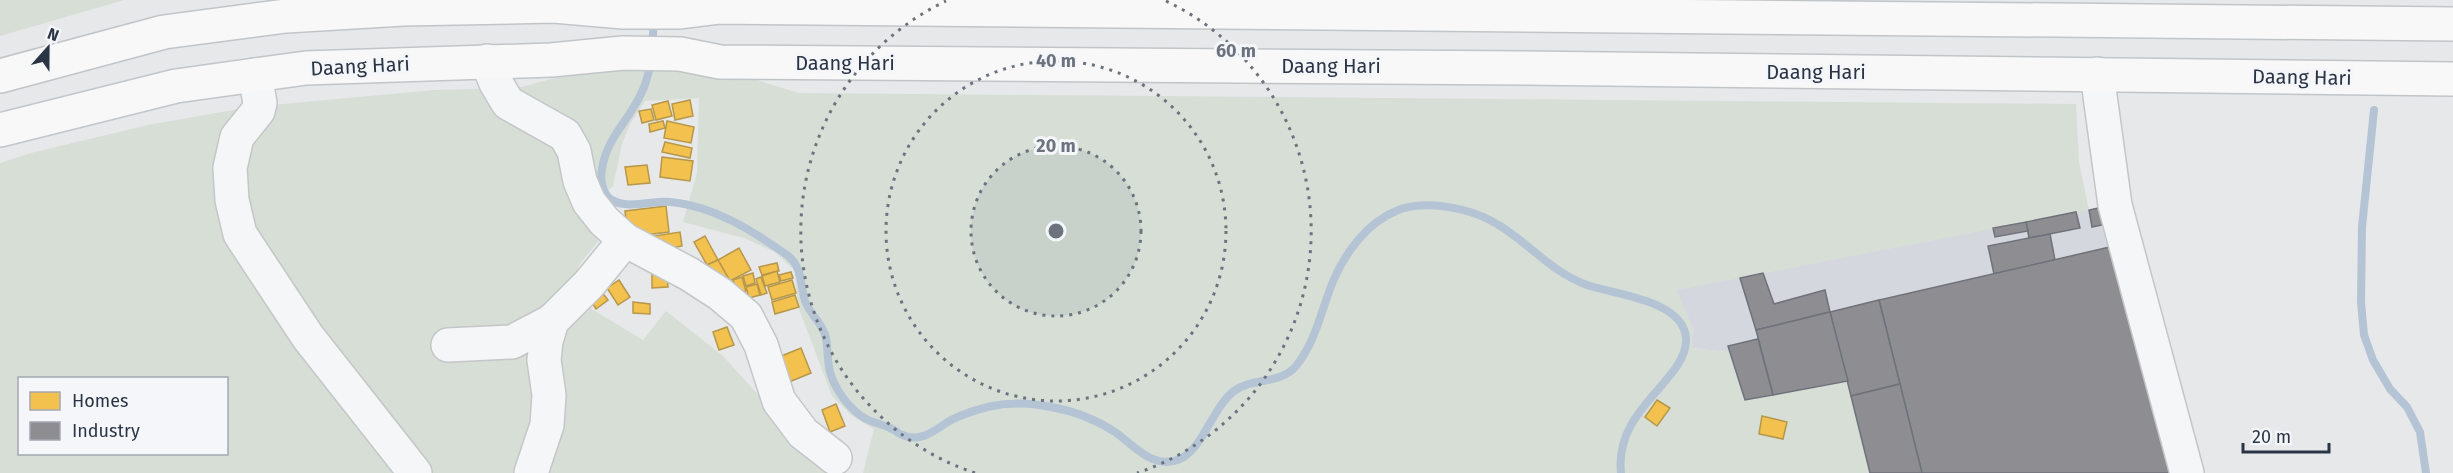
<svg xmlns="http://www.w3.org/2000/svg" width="2453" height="473" font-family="'Fira Sans',sans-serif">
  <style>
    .built { fill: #d4d7dd }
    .green { fill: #d6ded6; fill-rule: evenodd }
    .homes { fill: #f2c14e; stroke: #b6974b; stroke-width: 1.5 }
    .industry { fill: #8d8d92; stroke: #70727b; stroke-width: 1.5 }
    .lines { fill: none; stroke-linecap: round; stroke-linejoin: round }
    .stream { stroke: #b4c4d5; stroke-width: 8 }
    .minor-casing { stroke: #c4c6c8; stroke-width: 36 }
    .major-casing { stroke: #c2c5c8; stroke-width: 36 }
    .minor { stroke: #f5f6f7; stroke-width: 33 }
    .major { stroke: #f8f8f8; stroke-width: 33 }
    .ring { fill: none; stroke: #6c737f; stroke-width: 3; stroke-dasharray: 3 6 }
    .labels { text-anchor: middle; stroke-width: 6; stroke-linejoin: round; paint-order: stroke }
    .street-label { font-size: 20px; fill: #2b3445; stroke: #f4f6f9 }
    .centre { fill: #6c737f; stroke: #f4f6f9; stroke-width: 3 }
    .ring-label { font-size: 18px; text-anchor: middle; font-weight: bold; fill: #6c737f; stroke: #f4f6f9; stroke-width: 6; stroke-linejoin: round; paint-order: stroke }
  </style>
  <rect width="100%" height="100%" fill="#e6e8ea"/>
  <path class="built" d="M2123,203L2204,473H1870L1745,400L1729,352L1691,348L1693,329L1676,290Z"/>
  <g class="green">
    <path d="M0,0H124L0,36Z"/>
    <path d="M588,69H720L799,93L2076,104L2079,162L2089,210L1677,290L1693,329L1691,348L1729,352L1745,400L1848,381L1870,473H863L874,429L852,416L832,396L799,309L794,270L775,252L744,238L683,222L697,173L699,98L645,101L630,124L622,144L613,186L584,213L601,238L581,262L565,293L643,340L666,311L723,356L771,409L841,473H0V163L31,153L148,125L250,107L434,90L518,88ZM20,378H226V454H20Z"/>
  </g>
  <g class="homes">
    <path d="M690,100L693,116L675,120L672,104Z"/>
    <path d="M668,101L672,116L656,120L652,105Z"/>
    <path d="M651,109L654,120L642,123L639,111Z"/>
    <path d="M663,121L665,128L650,132L649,124Z"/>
    <path d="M667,121L694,127L691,143L664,138Z"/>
    <path d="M665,142L692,148L690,158L662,152Z"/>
    <path d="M662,157L693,161L690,181L660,177Z"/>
    <path d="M647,165L650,183L628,185L625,167Z"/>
    <path d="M666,206L669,232L628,237L625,211Z"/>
    <path d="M680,232L682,246L651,252L648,237Z"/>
    <path d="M705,236L718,260L707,265L694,242Z"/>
    <path d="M739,248L751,270L730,281L718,260Z"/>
    <path d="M718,260L730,281L719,287L707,265Z"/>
    <path d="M777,263L779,271L762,275L759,267Z"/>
    <path d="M777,271L780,282L765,286L762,276Z"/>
    <path d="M652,272H667L668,287L652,288Z"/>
    <path d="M791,272L793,278L781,281L779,275Z"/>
    <path d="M753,273L755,283L746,286L743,276Z"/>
    <path d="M742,277L746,291L737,293L733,280Z"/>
    <path d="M761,277L767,293L761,295L756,279Z"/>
    <path d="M619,280L630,297L618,305L607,288Z"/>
    <path d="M792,280L796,293L772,300L768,287Z"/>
    <path d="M757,284L760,295L749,298L746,287Z"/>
    <path d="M598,287L608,300L596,309L587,295Z"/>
    <path d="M795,295L799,307L775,314L772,302Z"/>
    <path d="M633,302L650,304V314L633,313Z"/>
    <path d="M727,327L734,345L719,350L713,332Z"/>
    <path d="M801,348L811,373L789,382L779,357Z"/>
    <path d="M1657,400L1670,408L1657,426L1645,417Z"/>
    <path d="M836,404L845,426L830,432L822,410Z"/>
    <path d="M1762,416L1787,422L1783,439L1759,434Z"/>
  </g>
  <g class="industry">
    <path d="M2108,206L2111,223L2092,227L2089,210Z"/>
    <path d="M2076,212L2080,228L2029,238L2026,222Z"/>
    <path d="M2026,222L2028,231L1995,237L1993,228Z"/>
    <path d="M2050,234L2055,260L1994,274L1988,246Z"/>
    <path d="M2110,247L2170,473H1922L1879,300Z"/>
    <path d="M1763,273L1774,304L1825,290L1830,312L1756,330L1740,278Z"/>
    <path d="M1879,300L1900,384L1851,396L1830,312Z"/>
    <path d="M1830,312L1848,381L1773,395L1756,330Z"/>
    <path d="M1758,339L1773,395L1745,400L1728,346Z"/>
    <path d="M1900,384L1922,473H1870L1851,396Z"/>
  </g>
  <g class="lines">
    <g class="stream">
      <path d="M652,48L654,19"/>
      <path d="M651,61C649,72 646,84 641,94C629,120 606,139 602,169C600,179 602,194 612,200C628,210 653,200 671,202C714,206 753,231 787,255C803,267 800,285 805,301C810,315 823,323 826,338C828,349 827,361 830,372C835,390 850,410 866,419C874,423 882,424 890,428C903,434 891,431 905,436C923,442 936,429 951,420C963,414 979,409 992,406C1012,402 1031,403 1051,407C1074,411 1095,419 1115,432C1134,445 1154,472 1182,458C1204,446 1213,407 1234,391C1253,377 1280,385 1296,366C1316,342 1322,307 1334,279C1346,252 1367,223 1396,211C1415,202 1444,205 1463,210C1517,223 1538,267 1587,285C1616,295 1683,300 1686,338C1688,381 1614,407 1621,473"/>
      <path d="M2374,110L2362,227L2361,302L2364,335L2373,360L2390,389L2407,407L2420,432L2426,473"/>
    </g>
    <defs>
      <g id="minor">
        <path d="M487,61L496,83L508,103L565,135L574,151L580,181L589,202L604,221L625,240L689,274L720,294L746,316L761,345L779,401L803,433L835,458"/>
        <path d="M2097,74L2115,205L2187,473"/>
        <path d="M255,75L260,103L258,111L237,137L230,168L232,200L240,234L308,337L415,473"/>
        <path d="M448,345L512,342L552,321"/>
        <path d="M531,473L547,425L549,395L544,360L546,341L552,321L589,284L625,240"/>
      </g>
      <g id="major">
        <path d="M0,76L164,32L286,16L403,9L554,6L623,12H680L720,7L2453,24"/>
        <path d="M0,130L176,86L306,68L551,60L623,53L680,54L720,62C1298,65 1875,71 2453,79"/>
      </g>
    </defs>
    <use href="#minor" class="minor-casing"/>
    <use href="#major" class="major-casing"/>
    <use href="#minor" class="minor"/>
    <use href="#major" class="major"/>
  </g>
  <circle cx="1056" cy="231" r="85" fill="#6c737f" fill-opacity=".12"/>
  <g class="ring">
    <circle cx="1056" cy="231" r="85"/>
    <circle cx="1056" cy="231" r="170"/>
    <path d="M975 473A255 255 0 0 1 946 1M1166 1A255 255 0 0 1 1137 473"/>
  </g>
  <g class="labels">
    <g class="street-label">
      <text x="845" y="70">Daang Hari</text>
      <text transform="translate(360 66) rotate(-3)" y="7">Daang Hari</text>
      <text x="1331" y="73">Daang Hari</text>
      <text x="1816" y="79">Daang Hari</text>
      <text transform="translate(2302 77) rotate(1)" y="7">Daang Hari</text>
    </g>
  </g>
  <circle cx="1056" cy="231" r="9" class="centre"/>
  <g class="ring-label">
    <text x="1236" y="57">60 m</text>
    <text x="1056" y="67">40 m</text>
    <text x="1056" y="152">20 m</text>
  </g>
  <rect x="18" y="377" width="210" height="78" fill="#f4f6f9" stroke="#a4a8b1" stroke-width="1.5"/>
  <rect x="30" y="392" width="30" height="18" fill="#f2c14e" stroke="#a4a8b1" stroke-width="1.5"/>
  <text x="72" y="407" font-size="18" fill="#2b3445">Homes</text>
  <rect x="30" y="422" width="30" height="18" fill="#8d8d92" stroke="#a4a8b1" stroke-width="1.5"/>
  <text x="72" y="437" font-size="18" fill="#2b3445">Industry</text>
  <g transform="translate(48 48) rotate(21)" stroke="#f4f6f9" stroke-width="4.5" paint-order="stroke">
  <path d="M0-4.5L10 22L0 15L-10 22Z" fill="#2b3445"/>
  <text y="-9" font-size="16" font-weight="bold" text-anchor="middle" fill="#2b3445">N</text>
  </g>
  <path d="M2243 443v9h86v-9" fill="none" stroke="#2b3445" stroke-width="3"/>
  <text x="2252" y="443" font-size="18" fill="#2b3445" stroke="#f4f6f9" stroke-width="4.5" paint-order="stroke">20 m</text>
</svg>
